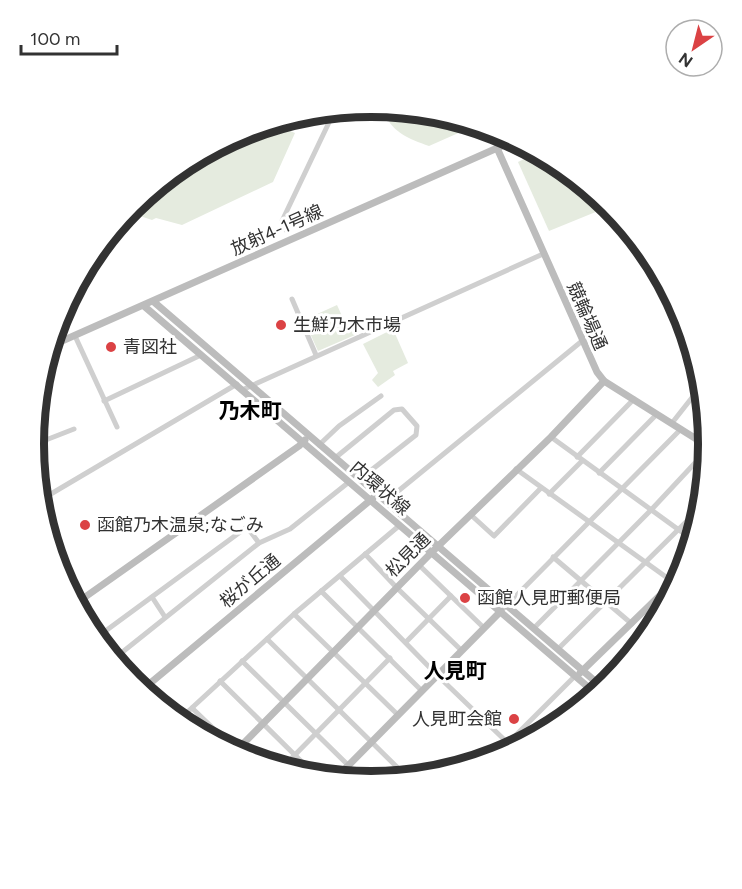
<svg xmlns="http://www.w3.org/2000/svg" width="742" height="889" font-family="Figtree,'Noto Sans JP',sans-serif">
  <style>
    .green { fill: #e5ebdf }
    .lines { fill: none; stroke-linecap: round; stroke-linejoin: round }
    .street { stroke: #cfcfcf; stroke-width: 5 }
    .secondary { stroke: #bcbcbc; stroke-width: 7 }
    .poi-dot { fill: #db4244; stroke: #fff; stroke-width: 2 }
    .labels { text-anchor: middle; stroke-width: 6; stroke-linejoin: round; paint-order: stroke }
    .street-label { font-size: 18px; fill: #323232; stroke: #fff }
    .poi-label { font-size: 18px; fill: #323232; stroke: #fff; text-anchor: start }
    .quarter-label { font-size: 21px; font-weight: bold; fill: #000; stroke: #fff }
    .rim { fill: none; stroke: #323232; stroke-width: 8 }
  </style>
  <rect width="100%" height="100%" fill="#fff"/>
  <g class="green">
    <path d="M383,109L472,127L429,146C409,139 390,132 383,109Z"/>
    <path d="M276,125L295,133L273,182L182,225L156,218L152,220L128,212L132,205L242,132Z"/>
    <path d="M534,154L606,203L603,209L549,231L518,162Z"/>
    <path d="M337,305L347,327L351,326L355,335L318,351L304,320Z"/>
    <path d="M393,329L408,363L393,371L395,375L378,387L372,380L378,373L363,344Z"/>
  </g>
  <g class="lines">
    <g class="street">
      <path d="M286,230L282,221L333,114"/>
      <path d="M292,299L316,355"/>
      <path d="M75,336L117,427"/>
      <path d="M242,390L543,254"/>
      <path d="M104,401L201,355"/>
      <path d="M37,423L45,440"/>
      <path d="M672,423L698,390"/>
      <path d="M551,437L690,538"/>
      <path d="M33,445L74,429"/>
      <path d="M319,445L339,426L381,396"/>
      <path d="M577,457L634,399"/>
      <path d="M335,458L394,410L402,409L417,426L416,435L360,479"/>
      <path d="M516,469L673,582"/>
      <path d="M599,473L657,414"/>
      <path d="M549,494L582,461"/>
      <path d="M44,498L237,384"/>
      <path d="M386,501L582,341"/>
      <path d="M471,515L494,536L541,488"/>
      <path d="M365,554L397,588L461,650"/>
      <path d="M553,557L632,624"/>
      <path d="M419,565L484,628"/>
      <path d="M340,576L437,675L513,748"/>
      <path d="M321,591L422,691"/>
      <path d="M152,597L165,617"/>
      <path d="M504,608L681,429"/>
      <path d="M294,614L398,715"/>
      <path d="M534,628L652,509L708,449"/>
      <path d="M100,635L247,527L259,543"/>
      <path d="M267,639L406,776"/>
      <path d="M406,642L451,596"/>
      <path d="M558,649L695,513"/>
      <path d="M115,658L259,543L290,529L349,482"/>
      <path d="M242,661L348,765"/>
      <path d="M220,681L311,771"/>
      <path d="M192,708L243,757"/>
      <path d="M182,717L294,614L400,525"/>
      <path d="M493,758L575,676"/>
      <path d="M285,765L390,658"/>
    </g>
    <g class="secondary">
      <path d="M497,148L597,372L604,381L709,447"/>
      <path d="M154,302L603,688"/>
      <path d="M144,306L595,693"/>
      <path d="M53,345L513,141"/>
      <path d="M78,602L299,446L305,440"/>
      <path d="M580,673L684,572"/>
      <path d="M142,690L373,498"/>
      <path d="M235,752L432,552L551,437L604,381"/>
      <path d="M338,776L501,611"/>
    </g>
  </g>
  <g class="poi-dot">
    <circle cx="281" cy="325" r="6"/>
    <circle cx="111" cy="347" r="6"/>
    <circle cx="85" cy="525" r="6"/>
    <circle cx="465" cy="598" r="6"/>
    <circle cx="514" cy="719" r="6"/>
  </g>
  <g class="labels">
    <g class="street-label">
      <text transform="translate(277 230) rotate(-24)" y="6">放射4-1号線</text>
      <text transform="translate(587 316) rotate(66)" y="6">競輪場通</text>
      <text transform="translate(380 488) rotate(41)" y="6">内環状線</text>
      <text transform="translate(408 555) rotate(-45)" y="6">松見通</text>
      <text transform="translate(250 581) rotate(-40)" y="6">桜が丘通</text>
    </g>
    <g class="poi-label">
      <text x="293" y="331">生鮮乃木市場</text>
      <text x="123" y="353">青図社</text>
      <text x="97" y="531">函館乃木温泉;なごみ</text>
      <text x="477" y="604">函館人見町郵便局</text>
      <text x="502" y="725" text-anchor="end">人見町会館</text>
    </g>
    <g class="quarter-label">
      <text x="250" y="418">乃木町</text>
      <text x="455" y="678">人見町</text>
    </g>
  </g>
  <path d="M0 0H742V889H0ZM44 444a327 327 0 1 1 654 0a327 327 0 1 1-654 0Z" fill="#fff" fill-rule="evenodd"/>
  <path class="rim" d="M44 444a327 327 0 1 1 654 0a327 327 0 1 1-654 0Z"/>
  <g transform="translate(694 48) rotate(215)"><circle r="28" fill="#ffffff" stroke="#adadad" stroke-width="1.5"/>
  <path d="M0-4.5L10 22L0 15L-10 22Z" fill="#db4244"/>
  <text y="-9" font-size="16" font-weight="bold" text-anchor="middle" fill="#323232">N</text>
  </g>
  <path d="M21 45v9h96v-9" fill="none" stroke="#323232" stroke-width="3"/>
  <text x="30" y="45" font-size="18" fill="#323232" stroke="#ffffff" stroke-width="4.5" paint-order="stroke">100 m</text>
</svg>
